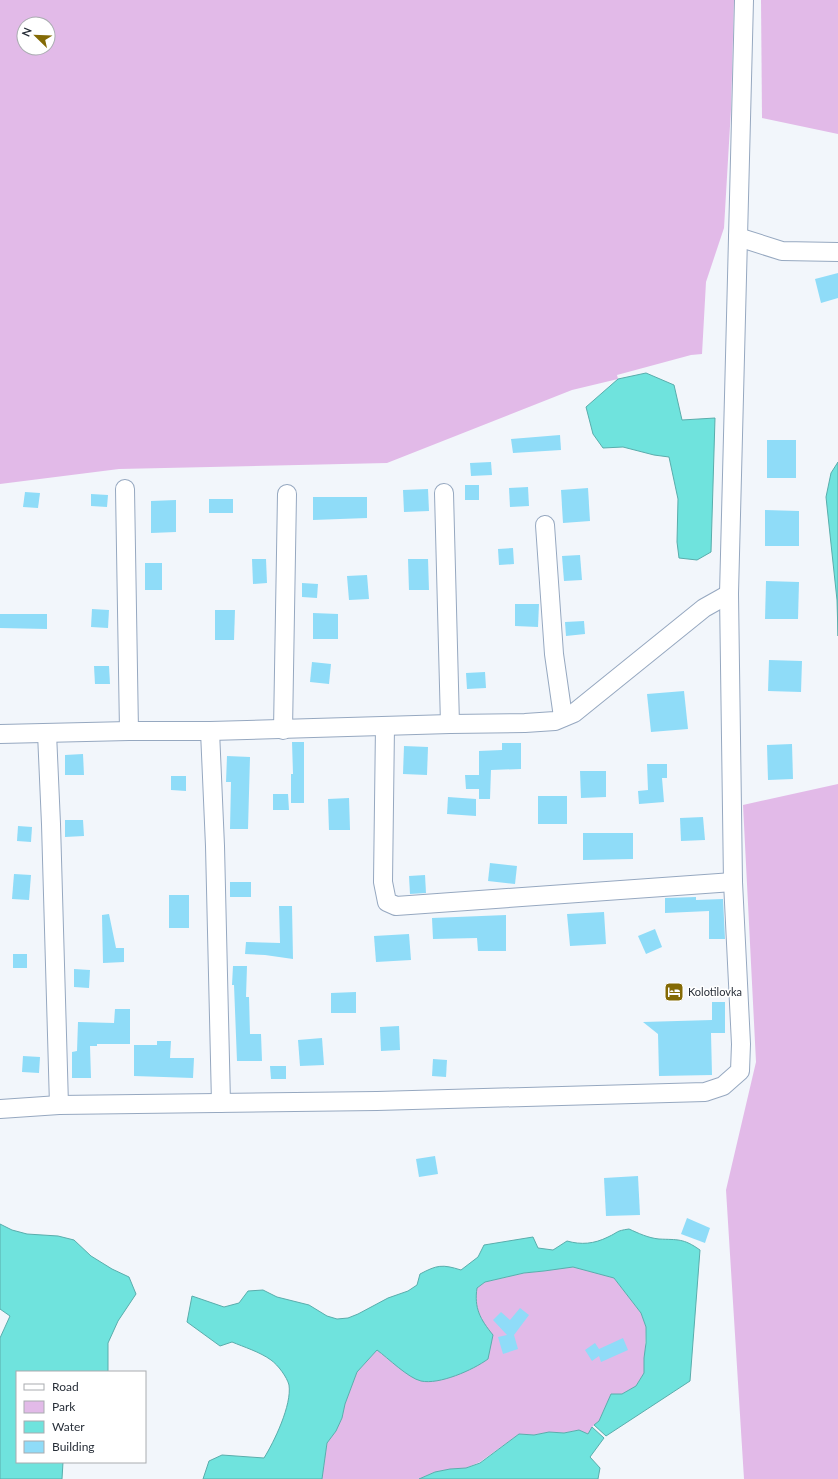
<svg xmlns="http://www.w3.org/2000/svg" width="838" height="1479" font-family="Lato,sans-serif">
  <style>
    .green { fill: #e2bae8; fill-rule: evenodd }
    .water { fill: #6fe3dd; stroke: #5aadac }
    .building { fill: #8fdcf8 }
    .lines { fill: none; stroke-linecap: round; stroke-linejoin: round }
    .street-casing { stroke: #96a8c0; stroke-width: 20 }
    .street { stroke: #fff; stroke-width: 18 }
    .labels { text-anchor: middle; stroke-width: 3; stroke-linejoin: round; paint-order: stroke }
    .poi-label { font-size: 11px; fill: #282f39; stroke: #fff; text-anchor: start }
  </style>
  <rect width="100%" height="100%" fill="#f2f6fb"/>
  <g class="green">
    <path d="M0,0H734L731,109L724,228L706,282L702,354L691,355L617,375L618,379L572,390L387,463L119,469L0,484ZM24,24H48V48H24Z"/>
    <path d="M761,0H838V134L762,118Z"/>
    <path d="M838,784V1479H744L726,1190L756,1062L743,805Z"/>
    <path d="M573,1266L614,1278L641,1313L646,1327L644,1373L636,1386L622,1394H611L599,1421L592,1427L588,1434L578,1430L564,1433L549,1432L534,1435L519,1434L480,1462L466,1468L450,1469L435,1472L419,1479H322L327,1443L336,1431L342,1418L345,1404L357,1372L377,1350L407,1373L420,1381H433L486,1327C477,1312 475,1305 477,1288L485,1282L525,1273L544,1271Z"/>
  </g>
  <g class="water">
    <path d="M646,373L674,385L682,420L715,418L711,552L697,560L679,558L677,542L678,499L669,457L654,455L623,447L603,448L593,434L586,407L618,379Z"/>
    <path d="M838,462V636L837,600L826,497L831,473Z"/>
    <path d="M0,1224L12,1230L27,1234L58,1236L74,1240L91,1256L112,1269L129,1277L136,1294L118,1321L108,1343V1372H17V1462H63L62,1479H0V1338L10,1316L0,1309Z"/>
    <path d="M629,1229C638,1233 648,1238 659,1239C678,1240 683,1238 700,1250L690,1381L606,1436L594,1425L599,1421L611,1394H622L636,1386L644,1373V1358L646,1343V1327L641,1313L614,1278L573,1267L544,1271L524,1273L485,1282L477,1288C474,1308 480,1319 493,1335L488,1359C473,1370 439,1385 421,1381C408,1378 388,1358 377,1350L357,1372L345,1404L342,1418L336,1431L327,1443L322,1479H203L209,1461L222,1455L264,1458C274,1442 292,1405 289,1385C287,1377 278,1365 271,1360C260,1352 244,1347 232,1342L220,1346L187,1322L192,1296L224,1307L239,1303L248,1291L263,1290L277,1297L309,1305L327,1316L337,1319L348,1318L358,1314L388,1298L408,1291L417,1285L420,1274C437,1265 442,1264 461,1270L478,1257L484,1245L533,1237L538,1248L553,1250L567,1241C581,1245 594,1244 608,1237C619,1232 615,1231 629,1229Z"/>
    <path d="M592,1427L604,1438L590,1457L600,1468L598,1479H419L435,1472L450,1469L466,1468L480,1463L519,1434L534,1435L549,1432L564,1433L579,1430L588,1434Z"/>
  </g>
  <g class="building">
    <path d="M838,273V298L821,303L815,279Z"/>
    <path d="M560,435L561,450L513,453L511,439Z"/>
    <rect x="767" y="440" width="29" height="38"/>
    <path d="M491,462L492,475L471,476L470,463Z"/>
    <rect x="465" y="485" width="14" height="15"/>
    <path d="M528,487L529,506L510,507L509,488Z"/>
    <path d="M588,488L590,521L563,523L561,490Z"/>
    <path d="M428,489L429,511L404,512L403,490Z"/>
    <path d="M25,492L40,493L38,508L23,507Z"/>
    <path d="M91,494L108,495L107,507L91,506Z"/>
    <path d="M313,497H367V518L313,520Z"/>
    <rect x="209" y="499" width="24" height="14"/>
    <path d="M176,500V532L151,533V501Z"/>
    <path d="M765,510L799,511V546H765Z"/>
    <path d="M513,548L514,564L499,565L498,549Z"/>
    <path d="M580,555L582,580L564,581L562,556Z"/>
    <path d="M252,559H266L267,583L253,584Z"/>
    <path d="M408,559H428L429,590H409Z"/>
    <rect x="145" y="563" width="17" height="27"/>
    <path d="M367,575L369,599L349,600L347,576Z"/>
    <path d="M766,581L799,582L798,619H765Z"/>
    <path d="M302,583L318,584L317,598L302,597Z"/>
    <path d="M515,604H539L538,627L515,626Z"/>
    <path d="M92,609L109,610L108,628L91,627Z"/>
    <path d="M215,610H235L234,640H215Z"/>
    <path d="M313,613L338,614V639H313Z"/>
    <path d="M0,614H47V629L0,628Z"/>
    <path d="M584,621L585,634L566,636L565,622Z"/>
    <path d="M769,660L802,661L801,692L768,691Z"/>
    <path d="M312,662L331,664L329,684L310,682Z"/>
    <path d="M94,666H109L110,684H95Z"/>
    <path d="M485,672L486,688L467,689L466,673Z"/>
    <path d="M684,691L688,729L651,732L647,694Z"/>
    <path d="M292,742H304V803H291V774H293Z"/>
    <path d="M502,743H521V769L491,770L490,799H479V789H466L465,775H479V751L502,750Z"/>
    <path d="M792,744L793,779L768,780L767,745Z"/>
    <path d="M404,746L428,747L427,775L403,774Z"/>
    <path d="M83,754L84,775H65V755Z"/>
    <path d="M227,756L250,757L248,829H230L231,782H226Z"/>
    <path d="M647,764H667V778H662L664,802L639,804L638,791L648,790Z"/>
    <path d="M580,771H606V797L581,798Z"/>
    <path d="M171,776H186V791L171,790Z"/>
    <path d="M273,794H288L289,810H273Z"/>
    <rect x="538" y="796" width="29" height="28"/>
    <path d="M448,797L476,799V816L447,814Z"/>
    <path d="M349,798L350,830H329L328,799Z"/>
    <path d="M703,817L705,840L681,841L680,818Z"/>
    <path d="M65,820H83L84,836L65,837Z"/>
    <path d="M18,826L32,827L31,842L17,841Z"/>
    <path d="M583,833H633V859L583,860Z"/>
    <path d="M490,863L517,866L515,884L488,881Z"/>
    <path d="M14,874L31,875L29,900L12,899Z"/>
    <path d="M425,875L426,893L410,894L409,876Z"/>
    <rect x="230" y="882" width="21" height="15"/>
    <rect x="169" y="895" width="20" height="33"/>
    <path d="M696,897V900L723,899L725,939H709V911L665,913V898Z"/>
    <path d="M279,906H292L293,959L265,955L245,954L246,942L280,943Z"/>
    <path d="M604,912L606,944L570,946L567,914Z"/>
    <path d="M109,914L116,948H124V962L103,963L102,915Z"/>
    <path d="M506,915V951H478L477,938L433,939L432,918Z"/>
    <path d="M655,929L662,947L646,954L638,936Z"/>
    <path d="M409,934L411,960L376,962L374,936Z"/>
    <rect x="13" y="954" width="14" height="14"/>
    <path d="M233,966H247L246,997H249L250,1034H261L262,1061H237L234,985H232Z"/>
    <path d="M74,969L90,970L89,988L74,987Z"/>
    <path d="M356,992V1013H331V993Z"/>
    <path d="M712,1002H725V1033H711L712,1075L659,1076L658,1034L643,1022L712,1020Z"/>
    <path d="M115,1009H130V1044H97V1046H90L91,1078H72V1052L77,1051L78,1022L114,1023Z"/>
    <path d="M399,1026L400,1050L381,1051L380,1027Z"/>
    <path d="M322,1038L324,1065L300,1066L298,1040Z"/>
    <path d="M157,1041H171L170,1058H194L193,1078L134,1076V1045H157Z"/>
    <path d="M23,1056L40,1057L39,1073L22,1072Z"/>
    <path d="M433,1059L447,1060L446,1077L432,1076Z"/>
    <path d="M270,1066H286V1079H271Z"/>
    <path d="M435,1156L438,1174L419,1177L416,1159Z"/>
    <path d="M638,1176L640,1215L606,1216L604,1178Z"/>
    <path d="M687,1218L710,1228L705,1243L681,1234Z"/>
    <path d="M520,1308L529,1315L514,1335L518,1349L503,1354L498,1337L507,1335L493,1320L501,1312L510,1320Z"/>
    <path d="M623,1338L628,1350L601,1362L599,1356L592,1361L585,1350L595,1343L599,1349Z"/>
  </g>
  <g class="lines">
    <defs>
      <g id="street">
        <path d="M738,237L782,251L838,252"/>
        <path d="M125,489L129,731"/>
        <path d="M444,493L450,724"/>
        <path d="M545,525L554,654L563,717"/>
        <path d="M385,726L383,882L387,902L396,906L733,882"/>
        <path d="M283,730L287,494"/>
        <path d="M210,731L215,846L221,1103"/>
        <path d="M47,733L51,824L59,1105"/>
        <path d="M0,734L129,731H210L450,724L525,723L555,721L574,713L704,608L729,594"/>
        <path d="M0,1109L59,1105L377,1101L705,1092L723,1086L740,1071L741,1044L733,882L729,594L744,0"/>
      </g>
    </defs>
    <use href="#street" class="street-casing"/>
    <use href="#street" class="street"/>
  </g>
  <defs>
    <symbol id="hotel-square" viewBox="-11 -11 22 22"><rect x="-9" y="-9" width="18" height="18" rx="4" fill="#846a05" stroke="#fff"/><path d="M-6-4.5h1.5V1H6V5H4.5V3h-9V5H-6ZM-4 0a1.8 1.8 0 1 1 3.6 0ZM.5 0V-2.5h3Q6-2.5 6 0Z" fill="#fff"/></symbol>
  </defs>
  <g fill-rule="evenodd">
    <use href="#hotel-square" x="663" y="981" width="22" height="22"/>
  </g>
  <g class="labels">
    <g class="poi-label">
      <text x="688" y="996">Kolotilovka</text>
    </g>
  </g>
  <rect x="16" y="1371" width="130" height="92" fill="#ffffff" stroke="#a9acb0"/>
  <rect x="24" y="1384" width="20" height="6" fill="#ffffff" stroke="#a9acb0"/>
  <text x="52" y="1391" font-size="12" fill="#282f39">Road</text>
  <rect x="24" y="1401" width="20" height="12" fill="#e2bae8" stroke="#a9acb0"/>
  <text x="52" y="1411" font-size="12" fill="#282f39">Park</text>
  <rect x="24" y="1421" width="20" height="12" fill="#6fe3dd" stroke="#a9acb0"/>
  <text x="52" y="1431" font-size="12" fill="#282f39">Water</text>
  <rect x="24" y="1441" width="20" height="12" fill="#8fdcf8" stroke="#a9acb0"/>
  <text x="52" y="1451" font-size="12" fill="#282f39">Building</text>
  <g transform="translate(36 36) rotate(293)"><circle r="19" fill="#ffffff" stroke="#a9acb0"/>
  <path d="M0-3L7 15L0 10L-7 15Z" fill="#846a05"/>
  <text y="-6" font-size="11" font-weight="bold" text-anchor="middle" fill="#282f39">N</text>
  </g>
</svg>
